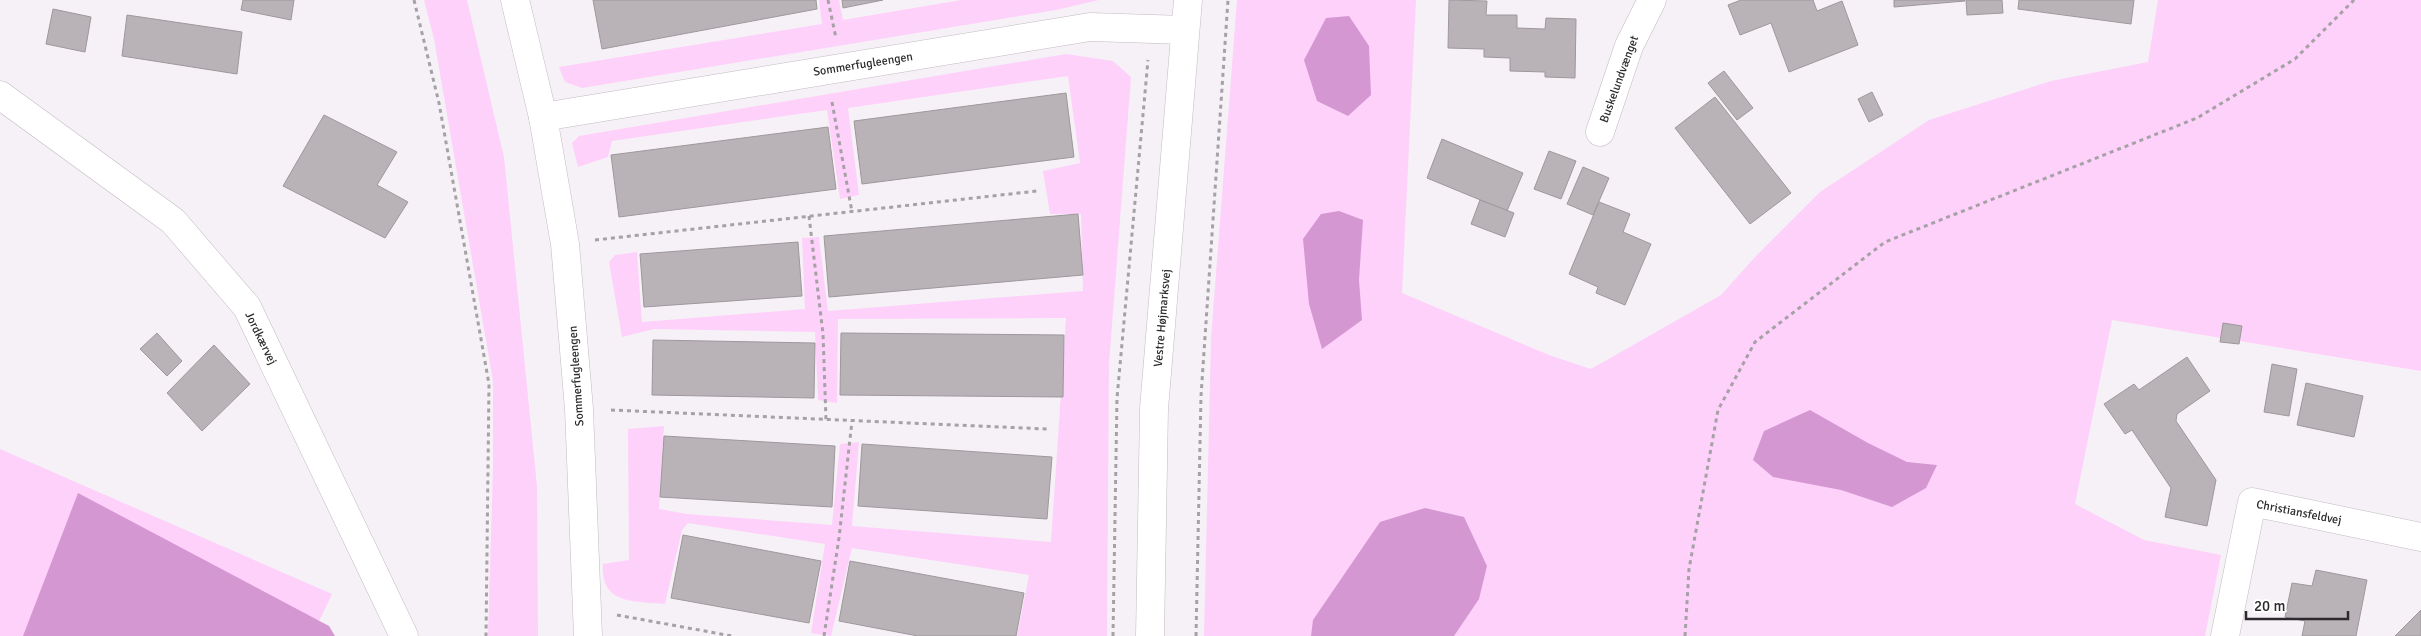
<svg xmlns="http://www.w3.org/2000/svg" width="2421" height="636" font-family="Signika,sans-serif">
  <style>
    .green { fill: #fed1fb }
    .forest { fill: #d497d1 }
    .building { fill: #b9b3b8; stroke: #9e989d }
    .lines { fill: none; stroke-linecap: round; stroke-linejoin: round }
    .minor-casing { stroke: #c1bcc0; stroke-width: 29 }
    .tertiary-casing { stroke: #c1bcc0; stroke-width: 29 }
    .path { stroke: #a5a1a5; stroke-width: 3; stroke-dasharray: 4 4; stroke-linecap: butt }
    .minor { stroke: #fff; stroke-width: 28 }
    .tertiary { stroke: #fff; stroke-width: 28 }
    .labels { text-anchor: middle; stroke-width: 4; stroke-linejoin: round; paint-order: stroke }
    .street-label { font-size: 12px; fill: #2c2a2c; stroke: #fff }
  </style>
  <rect width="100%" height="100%" fill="#f6f1f6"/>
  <g class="green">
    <path d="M424,0H467L504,157L537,486L538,636H488L493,467V381L434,39Z"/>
    <path d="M819,0H839L843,20L961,0H1099L1056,10L582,88L565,82L559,67L822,24Z"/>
    <path d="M1237,0H1416L1402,293L1549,355L1591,369L1721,295L1755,257L1820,192L1929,120L2051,81L2148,62L2158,0H2421V371L2112,320L2075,504L2144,540L2221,555L2205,636H1204L1211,339Z"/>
    <path d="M1066,54L1113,61L1131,77L1109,364L1107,636H1017L1029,575L852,548L831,636L811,633L825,544L688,523L682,530L665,604C635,601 600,605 603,564L629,560L628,429L664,426L659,509L687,514L832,525L840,444L859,442L852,526L1051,542L1066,318L838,319L837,403L818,400L815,332L654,329L622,337L609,262L615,255L637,252L642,322L805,309L802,238L819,237L828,311L1083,291L1081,214H1050L1043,171L1080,163L1068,76L848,108L859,195L840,199L827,110L612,141L608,157L578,167L572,143L579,136Z"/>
    <path d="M0,449L332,594L312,636H0Z"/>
  </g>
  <g class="forest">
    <path d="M1349,16L1369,46L1371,95L1348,116L1317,101L1304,60L1326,18Z"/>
    <path d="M1339,211L1363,220L1359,280L1362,320L1322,349L1309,304L1303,239L1321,214Z"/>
    <path d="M1810,410L1868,443L1907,462L1937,465L1926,488L1892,507L1841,490L1773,477L1753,460L1764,431Z"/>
    <path d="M78,493L329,626L335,636H23Z"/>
    <path d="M1425,508L1464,517L1487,566L1479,599L1454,636H1311L1313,620L1380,522Z"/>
  </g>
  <g class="building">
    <path d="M243,0H294L291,20L241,10Z"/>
    <path d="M593,0H816L817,9L602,49Z"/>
    <path d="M842,0H883L843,8Z"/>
    <path d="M1449,0L1487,1L1486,15H1517V28L1545,29L1546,18L1576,19L1575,78L1545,77V72L1510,71V58L1484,57V49L1448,48Z"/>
    <path d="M1741,0H1813L1817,11L1842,1L1858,45L1789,72L1771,23L1740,35L1728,5Z"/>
    <path d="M1894,0H1964L1965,1L1894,7Z"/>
    <path d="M1966,0H2002L2003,13L1967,15Z"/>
    <path d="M2019,0H2134L2131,24L2018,9Z"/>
    <path d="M53,9L91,17L85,52L46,44Z"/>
    <path d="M127,15L242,32L237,74L122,56Z"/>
    <path d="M1724,71L1753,108L1737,120L1708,83Z"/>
    <path d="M1872,92L1883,115L1869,122L1858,99Z"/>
    <path d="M1066,93L1074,157L862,184L854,121Z"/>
    <path d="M1715,97L1791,193L1750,224L1675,128Z"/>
    <path d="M324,115L397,152L377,185L408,202L385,238L283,186Z"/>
    <path d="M828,127L836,189L619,217L611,155Z"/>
    <path d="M1442,139L1523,173L1507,211L1427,178Z"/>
    <path d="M1549,151L1576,161L1561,199L1534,189Z"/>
    <path d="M1583,167L1609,178L1593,215L1567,204Z"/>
    <path d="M1480,200L1514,213L1505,237L1471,224Z"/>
    <path d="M1599,202L1630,214L1623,232L1651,244L1625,305L1596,293L1598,287L1569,274Z"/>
    <path d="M1078,214L1083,275L829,297L824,236Z"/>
    <path d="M798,242L802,296L644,307L640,254Z"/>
    <path d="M2223,323L2242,326L2239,344L2220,342Z"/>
    <path d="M157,333L182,361L167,376L140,349Z"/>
    <path d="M841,333L1064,335L1063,397L840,395Z"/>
    <path d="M653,340L815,343L814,398L652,395Z"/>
    <path d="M214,345L250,384L202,431L167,393Z"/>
    <path d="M2187,357L2210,391L2177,414L2176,421L2216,480L2207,526L2165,517L2171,488L2132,430L2125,434L2104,404L2134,384L2139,390Z"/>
    <path d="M2272,364L2297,369L2289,416L2264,412Z"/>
    <path d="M2306,383L2363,396L2354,437L2297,425Z"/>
    <path d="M664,436L835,446L832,507L660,497Z"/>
    <path d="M862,444L1052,457L1047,519L858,506Z"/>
    <path d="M683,535L821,561L809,623L671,598Z"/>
    <path d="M850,561L1024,593L1016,636H918L839,621Z"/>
    <path d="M2316,570L2367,580L2356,636H2302L2305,621L2285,617L2292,583L2312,586Z"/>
    <path d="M2421,610V636H2395Z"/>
  </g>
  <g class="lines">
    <defs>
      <g id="minor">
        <path d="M515,0L543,117L565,244L579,409L588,636"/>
        <path d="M0,95L173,221L247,307L404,636"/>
        <path d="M543,117L1090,27L1185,30"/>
        <path d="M1600,132L1629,46L1652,0"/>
        <path d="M2225,636L2252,502L2421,537"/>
      </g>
      <path id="tertiary" d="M1150,636L1154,409L1188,0"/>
    </defs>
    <use href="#minor" class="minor-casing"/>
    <use href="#tertiary" class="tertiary-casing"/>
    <g class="path">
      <path d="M414,0L439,103L489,384L486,636"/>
      <path d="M828,0L836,38"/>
      <path d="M832,102L852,212"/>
      <path d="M809,216L823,334L826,420"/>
      <path d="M595,240L1037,191"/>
      <path d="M611,410L1047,429"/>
      <path d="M617,615L732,636"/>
      <path d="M824,636L839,538L852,421"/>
      <path d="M1113,636L1117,398L1148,60"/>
      <path d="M1196,636L1201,396L1228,0"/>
      <path d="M1685,636L1689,569L1718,410L1755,342L1885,242L2197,118L2295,59L2354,0"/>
    </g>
    <use href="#minor" class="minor"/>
    <use href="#tertiary" class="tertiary"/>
  </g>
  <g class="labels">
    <g class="street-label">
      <text transform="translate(863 64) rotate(-9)" y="4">Sommerfugleengen</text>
      <text transform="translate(1619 79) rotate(-70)" y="4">Buskelundvænget</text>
      <text transform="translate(1162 318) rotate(-85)" y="4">Vestre Højmarksvej</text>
      <text transform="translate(261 338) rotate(64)" y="4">Jordkærvej</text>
      <text transform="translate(576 376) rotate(-94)" y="4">Sommerfugleengen</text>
      <text transform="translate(2299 512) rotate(11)" y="4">Christiansfeldvej</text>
    </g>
  </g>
  <path d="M2246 611v8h102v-8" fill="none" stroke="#2c2a2c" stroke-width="2.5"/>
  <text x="2254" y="611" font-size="15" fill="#2c2a2c" stroke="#ffffff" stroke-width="4" paint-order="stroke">20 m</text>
</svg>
